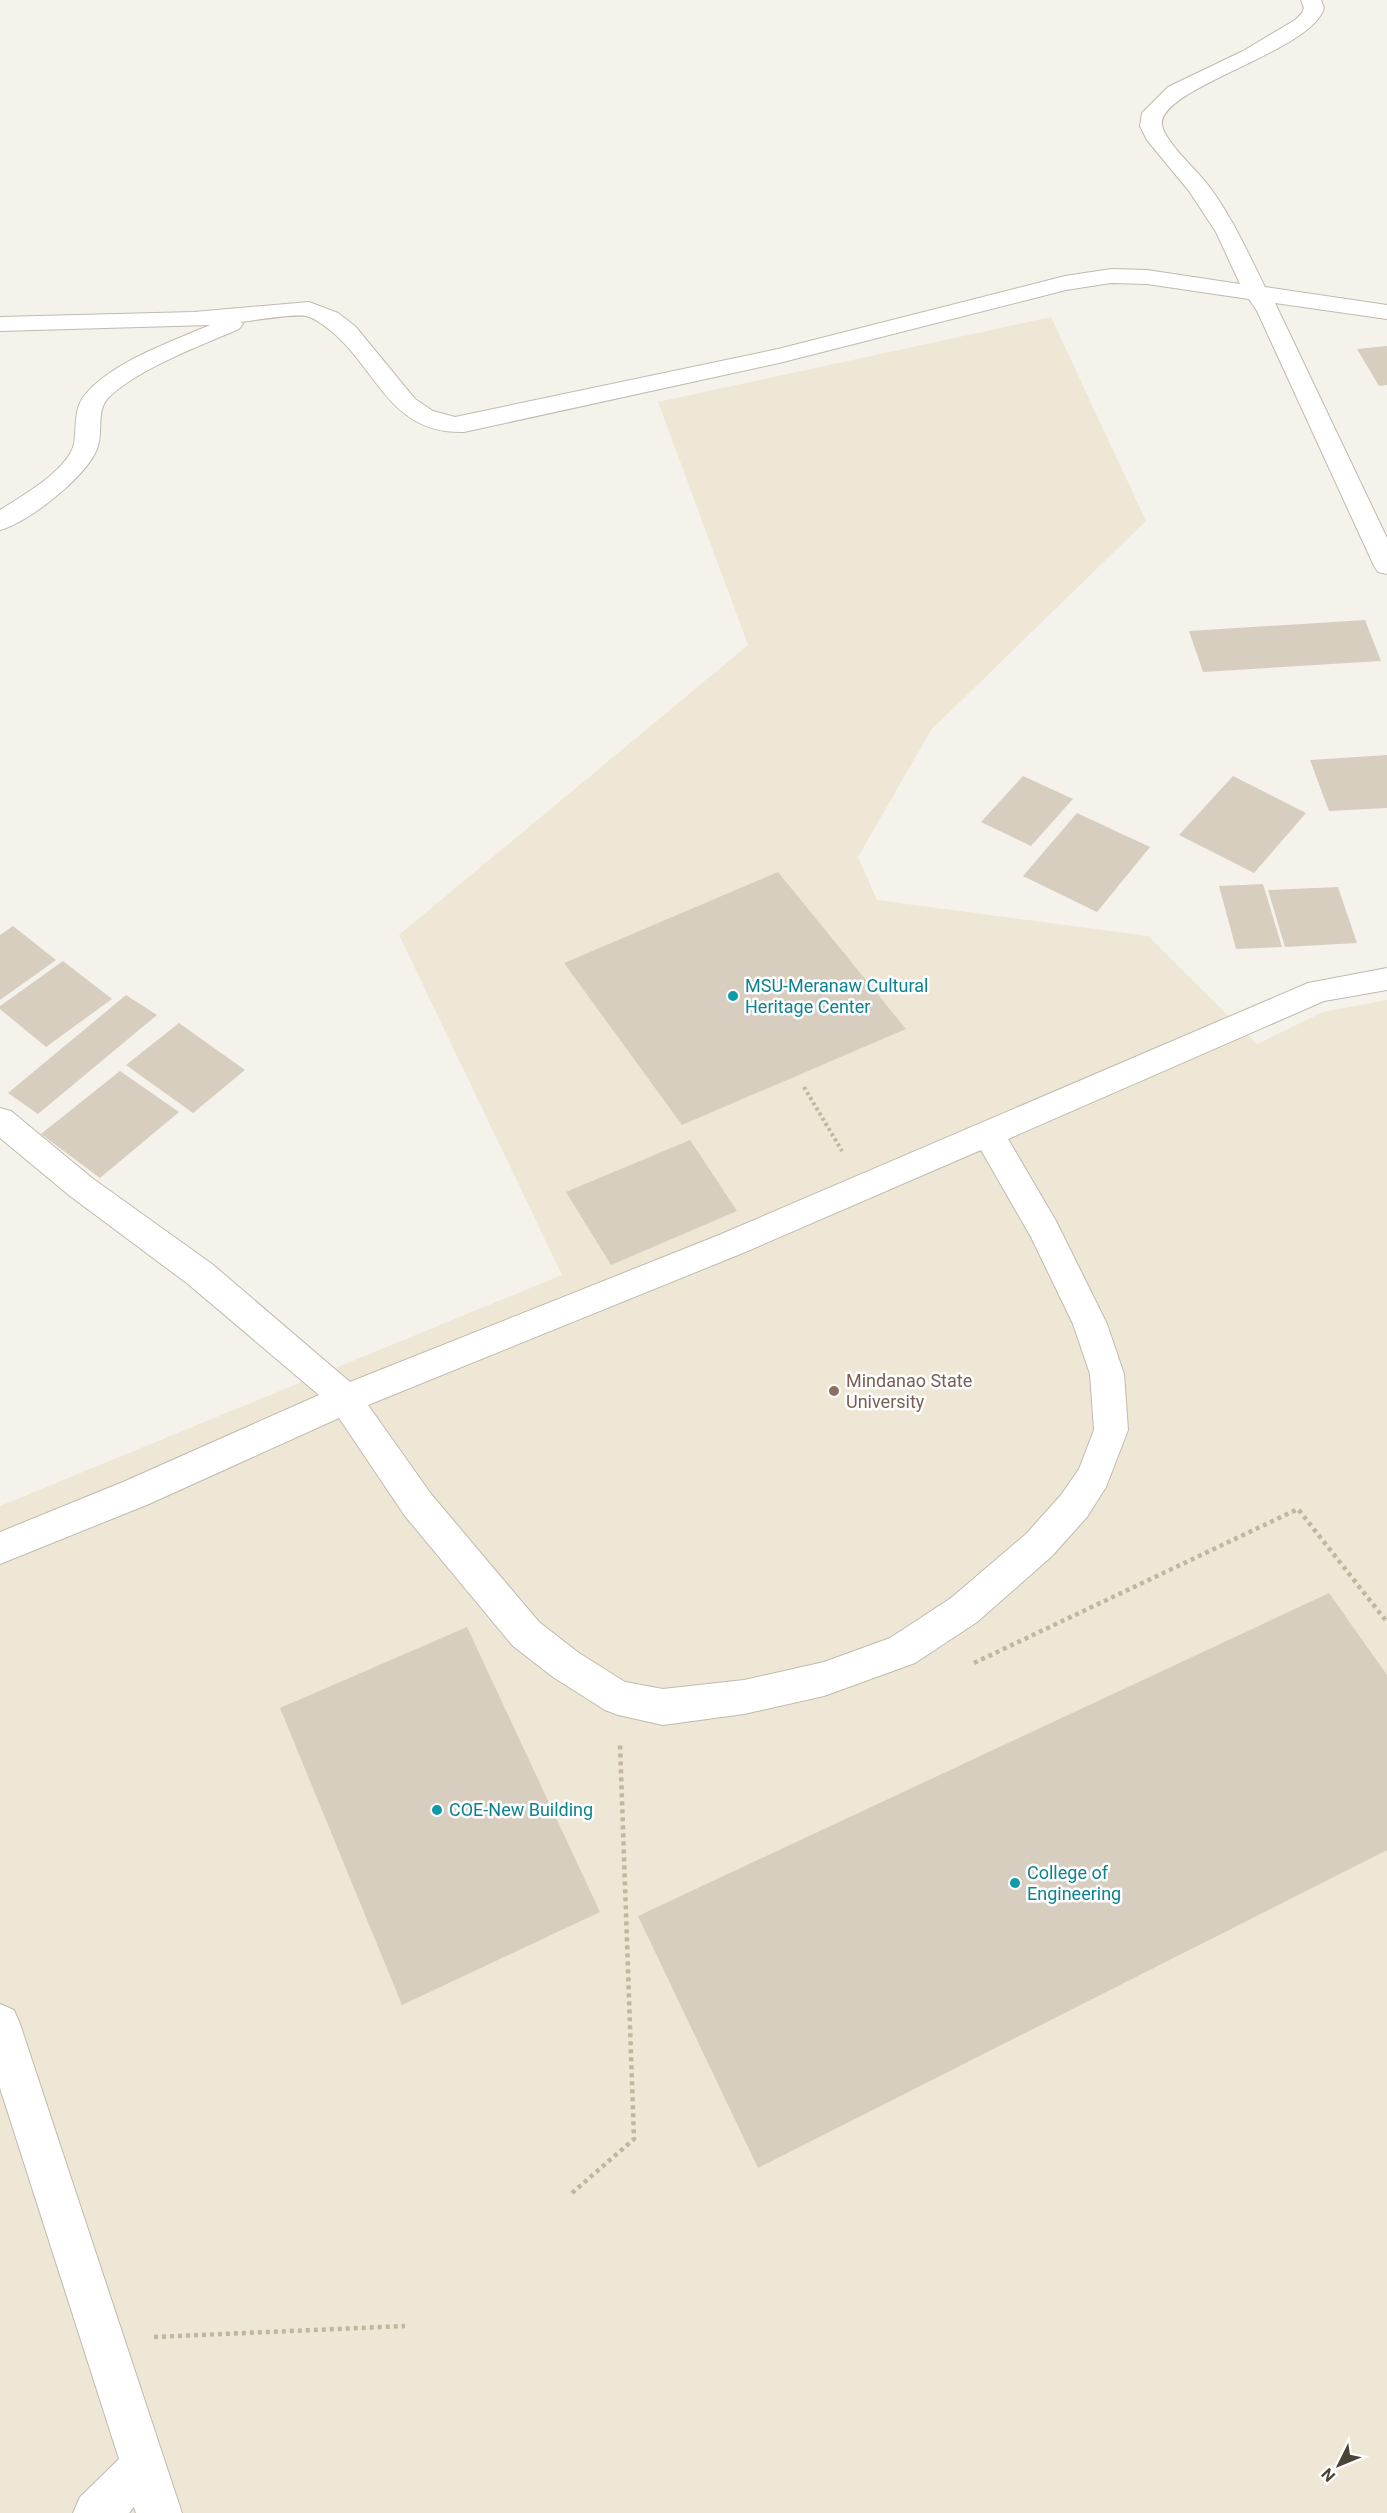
<svg xmlns="http://www.w3.org/2000/svg" width="1387" height="2513" font-family="Roboto,sans-serif">
  <style>
    .education { fill: #eee7d5 }
    .building { fill: #d7cec0 }
    .lines { fill: none; stroke-linecap: round; stroke-linejoin: round }
    .minor-casing { stroke: #c1baad; stroke-width: 2 }
    .path-far1 { stroke: #c2b69e; stroke-width: 4; stroke-dasharray: 3 3; stroke-linecap: butt }
    .path { stroke: #c2b69e; stroke-width: 4.5; stroke-dasharray: 4 4; stroke-linecap: butt }
    .minor { fill: #fff; fill-rule: evenodd }
    .culture-dot { fill: #0f9aa8; stroke: #fff; stroke-width: 2 }
    .education-dot { fill: #8d6e63; stroke: #fff; stroke-width: 2 }
    .labels { text-anchor: middle; stroke-width: 5; stroke-linejoin: round; paint-order: stroke }
    .culture-label { font-size: 18px; fill: #0d838f; stroke: #fff; text-anchor: start }
    .education-label { font-size: 18px; fill: #785e54; stroke: #fff; text-anchor: start }
  </style>
  <rect width="100%" height="100%" fill="#f5f2eb"/>
  <path class="education" d="M1051,317L1146,521L931,730L858,857L877,900L1148,936L1257,1044L1323,1012L1387,1000V2513H0V1506L562,1275L399,935L748,645L658,402Z"/>
  <g class="building">
    <path d="M1387,346V385L1379,386L1357,349Z"/>
    <path d="M1365,620L1381,661L1203,672L1189,631Z"/>
    <path d="M1387,755V808L1329,811L1310,760Z"/>
    <path d="M1023,776L1073,799L1031,846L981,822Z"/>
    <path d="M1233,776L1306,813L1254,873L1179,835Z"/>
    <path d="M1077,813L1150,847L1097,912L1023,876Z"/>
    <path d="M778,872L906,1029L682,1125L564,963Z"/>
    <path d="M1263,884L1282,947L1236,949L1219,886Z"/>
    <path d="M1338,887L1357,943L1285,947L1268,890Z"/>
    <path d="M13,926L56,960L0,1000V935Z"/>
    <path d="M63,961L112,999L46,1047L0,1009V1006Z"/>
    <path d="M126,995L157,1015L38,1114L8,1093Z"/>
    <path d="M179,1023L245,1070L193,1113L126,1065Z"/>
    <path d="M120,1071L179,1112L100,1178L41,1134Z"/>
    <path d="M690,1140L737,1211L611,1265L566,1192Z"/>
    <path d="M1329,1593L1387,1675V1850L758,2168L638,1916Z"/>
    <path d="M467,1627L600,1912L402,2005L280,1708Z"/>
  </g>
  <g class="lines">
    <defs>
      <g id="minor">
        <path d="M1301,0H1321L1324,8C1312,52 1157,88 1162,125C1164,140 1194,168 1204,180C1230,212 1247,251 1265,287L1387,305V319L1275,303L1387,538V574L1378,572L1374,566L1257,311L1249,299L1147,284L1111,283L1066,290L779,363L464,432C389,434 378,369 330,330C323,325 315,318 306,316C291,314 258,320 241,322L243,324L239,329C200,346 140,368 109,397C95,411 104,432 97,449C87,476 28,523 0,530V510C22,496 67,471 74,444C77,428 73,411 84,396C111,362 171,342 210,325L0,331V317L194,312L309,302L338,313L355,326L415,399L433,411L455,417L778,349L1065,276L1111,269L1147,270L1240,284L1216,232L1189,191L1147,140L1140,126L1142,113L1168,87L1243,51L1295,20L1302,13L1304,8Z"/>
        <path d="M1387,968V990L1324,1001L1008,1139L1056,1221L1107,1324L1124,1374L1128,1430L1106,1487L1087,1517L1052,1556L977,1622L915,1663L824,1696L744,1714L663,1725L618,1715L605,1710L553,1677L513,1646L405,1516L339,1418L149,1504L0,1564V1532L123,1482L319,1395L188,1284L70,1196L0,1138V1108L11,1111L92,1178L212,1264L350,1382L719,1235L1308,983ZM981,1150L1031,1237L1073,1324L1090,1374L1094,1430L1079,1469L1061,1495L1026,1534L951,1598L890,1638L824,1662L744,1680L663,1689L625,1682L579,1653L539,1622L431,1494L368,1405L743,1253Z"/>
        <path d="M0,2004L14,2010L20,2024L182,2513H136L134,2507L129,2513H73L80,2497L119,2459L0,2088Z"/>
      </g>
    </defs>
    <use href="#minor" class="minor-casing"/>
    <path class="path-far1" d="M804,1087L842,1151"/>
    <g class="path">
      <path d="M974,1663L1298,1509L1387,1622"/>
      <path d="M572,2193L634,2139L620,1744"/>
      <path d="M154,2337L405,2326"/>
    </g>
    <use href="#minor" class="minor"/>
  </g>
  <g class="culture-dot">
    <circle cx="733" cy="996" r="6"/>
    <circle cx="437" cy="1810" r="6"/>
    <circle cx="1015" cy="1883" r="6"/>
  </g>
  <circle class="education-dot" cx="834" cy="1391" r="6"/>
  <g class="labels">
    <g class="culture-label">
      <text x="745" y="992">MSU-Meranaw Cultural<tspan x="745" dy="21">Heritage Center</tspan></text>
      <text x="449" y="1816">COE-New Building</text>
      <text x="1027" y="1879">College of<tspan x="1027" dy="21">Engineering</tspan></text>
    </g>
    <g class="education-label">
      <text x="846" y="1387">Mindanao State<tspan x="846" dy="21">University</tspan></text>
    </g>
  </g>
  <g transform="translate(1339 2465) rotate(227)" stroke="#ffffff" stroke-width="4.5" paint-order="stroke">
  <path d="M0-4.5L10 22L0 15L-10 22Z" fill="#494338"/>
  <text y="-9" font-size="16" font-weight="bold" text-anchor="middle" fill="#494338">N</text>
  </g>
</svg>
